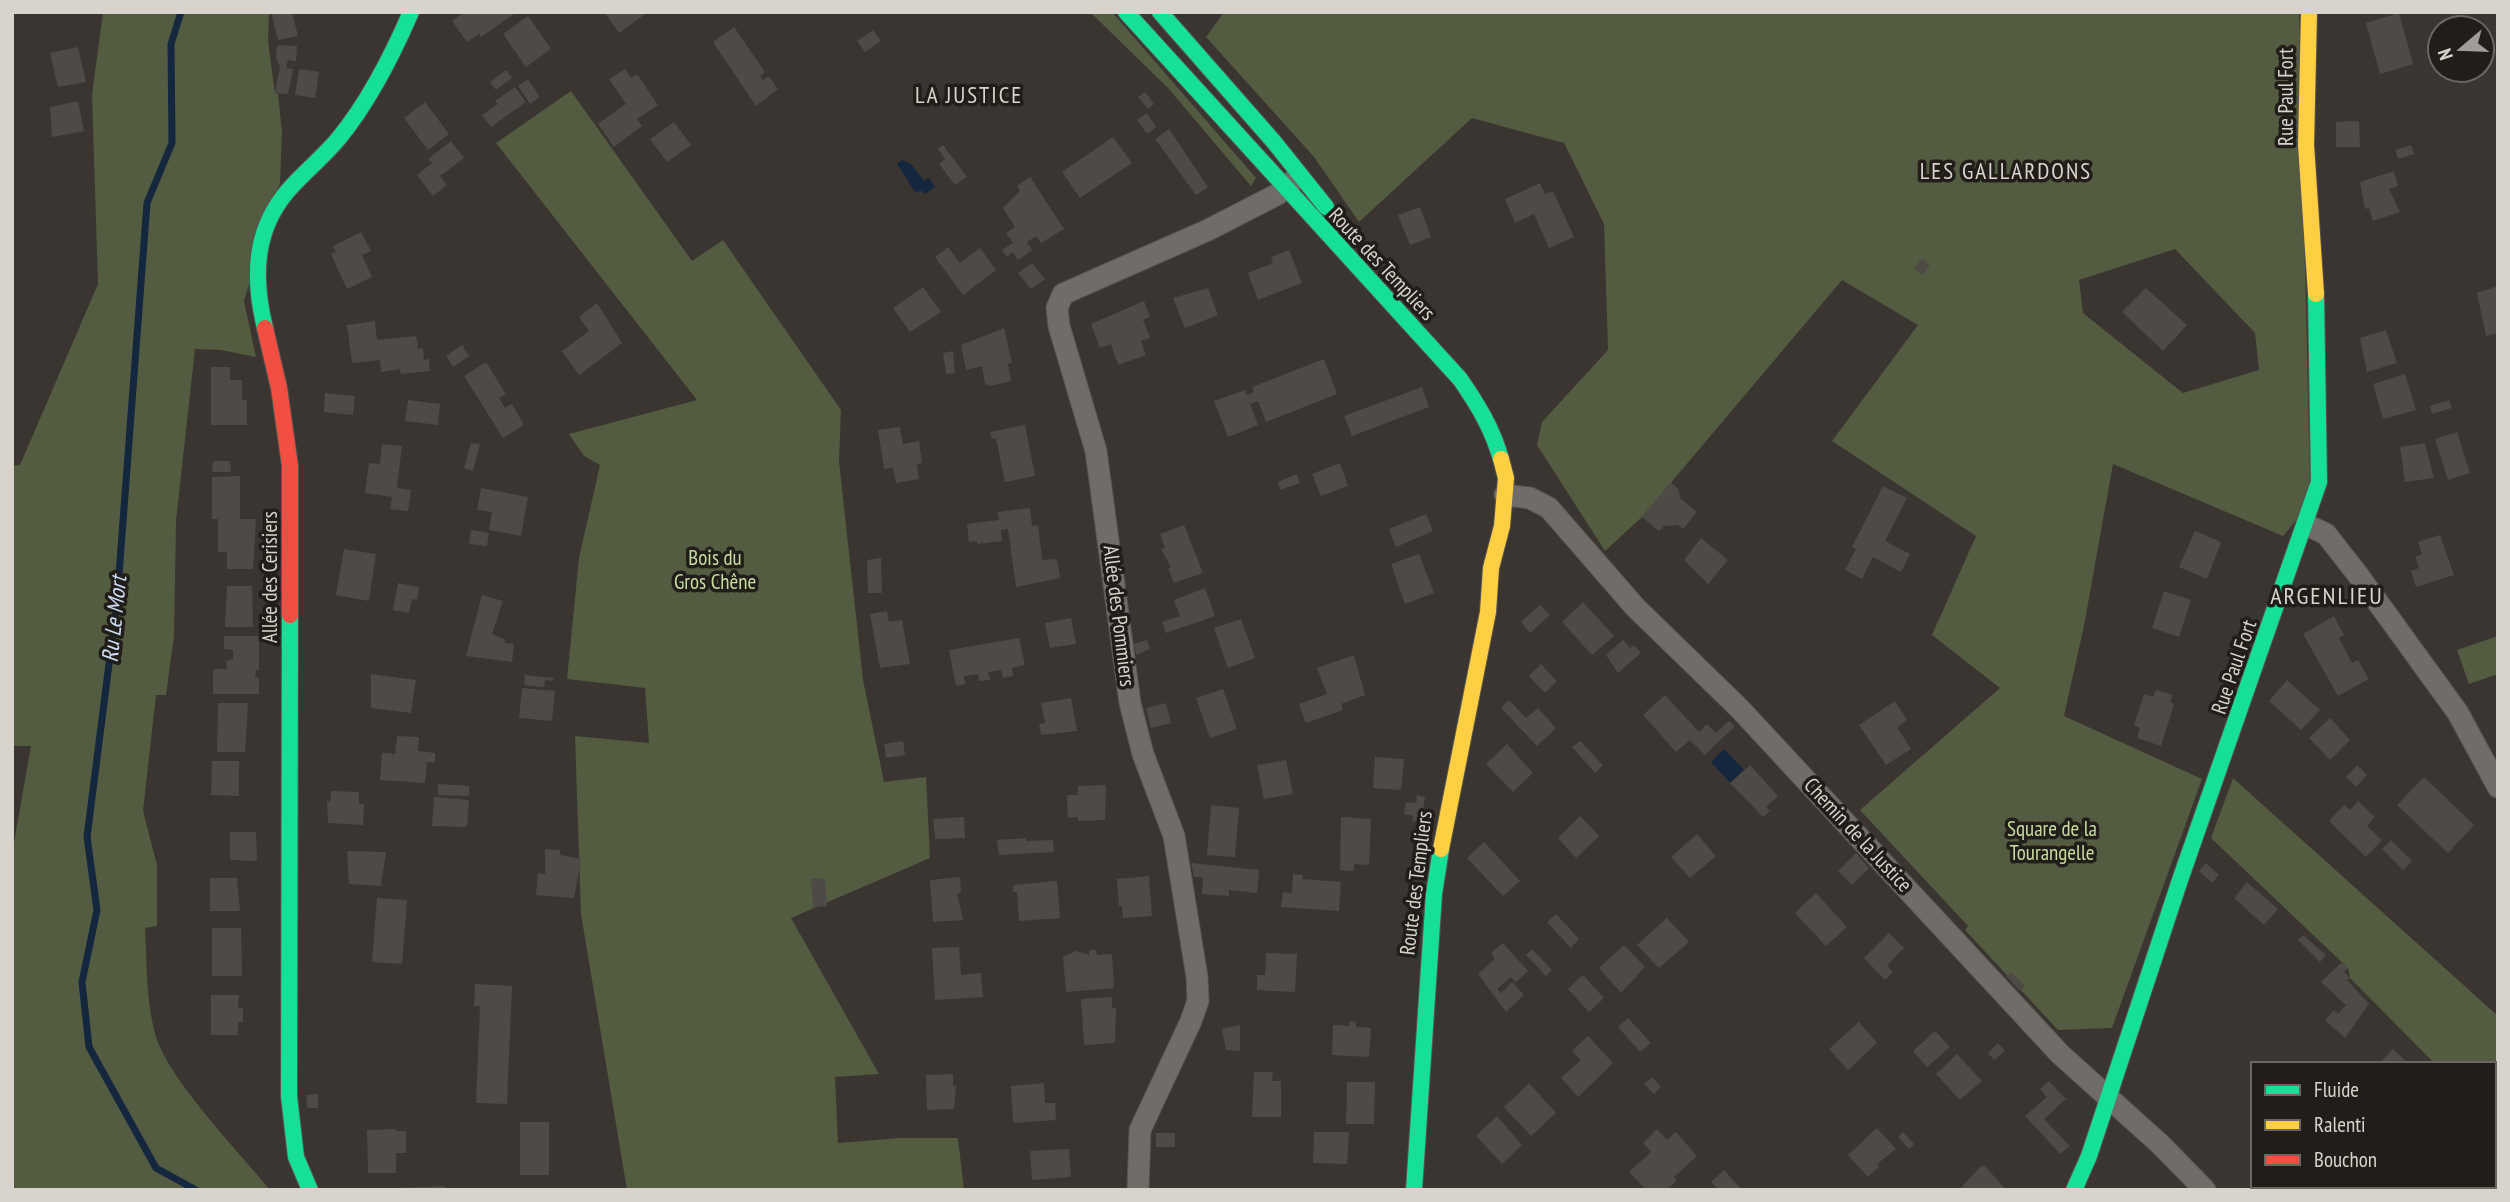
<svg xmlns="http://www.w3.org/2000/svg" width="2510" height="1202" font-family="'PT Sans Narrow',sans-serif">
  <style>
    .green { fill: #535b41; fill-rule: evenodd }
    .water { fill: #14273f }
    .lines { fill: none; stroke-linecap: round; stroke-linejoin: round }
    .stream { stroke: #14273f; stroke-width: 7 }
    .building { fill: #4e4a46 }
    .street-casing { stroke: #585450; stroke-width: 23 }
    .fast-casing { stroke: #585450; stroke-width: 18 }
    .slow-casing { stroke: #585450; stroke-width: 18 }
    .jam-casing { stroke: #585450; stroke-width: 18 }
    .street { stroke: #706c67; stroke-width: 21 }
    .fast { stroke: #16e098; stroke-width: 16 }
    .slow { stroke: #ffcf43; stroke-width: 16 }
    .jam { stroke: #f24e42; stroke-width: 16 }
    .labels { text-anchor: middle; stroke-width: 7; stroke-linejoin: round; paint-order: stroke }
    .street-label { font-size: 21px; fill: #d9d3ce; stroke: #211d19 }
    .park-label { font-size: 21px; fill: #c7dd9e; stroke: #211d19 }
    .neighbourhood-label { font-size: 23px; letter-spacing: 2px; fill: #d9d3ce; stroke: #211d19 }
    .water-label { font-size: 23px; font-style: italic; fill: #cedff5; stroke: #211d19 }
    .quarter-label { font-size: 24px; letter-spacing: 2px; fill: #d9d3ce; stroke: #211d19 }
  </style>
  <rect width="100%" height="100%" fill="#3a3530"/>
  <g class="green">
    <path d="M103,12H269L268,41L275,93L278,94L282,133L280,183L244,301L256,357L221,350L195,349L176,521L174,636L166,695H156L143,811L157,865V926L145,928C147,965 146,1006 157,1040C173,1084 239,1152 270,1190H12V854L31,746H12V466L20,465L98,284L92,95Z"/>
    <path d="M1090,12H1112L1256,178L1251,186L1168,88Z"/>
    <path d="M1224,12H2299L2310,480L2299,517L2283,536L2113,464L2084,626L2064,716L2202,779L2112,1028L2058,1030L1965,930L1968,926L1860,810L2000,688L1932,635L1976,536L1832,441L1918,325L1842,280L1642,517L1605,551L1537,445L1542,422L1608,350L1604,224L1564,143L1472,118L1359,222L1314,157L1206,37ZM2175,249L2255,333L2259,370L2183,393L2083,313L2079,280Z"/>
    <path d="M571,91L692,261L723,240L841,410L839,461L863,680L884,782L926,777L930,858L791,918L879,1074L835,1077L838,1143L901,1138H958L964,1190H627L581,914L575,736L649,743L645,688L567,679L579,558L600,465L584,456L569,434L697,400L496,143Z"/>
    <path d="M2498,636V674L2469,684L2457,650Z"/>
    <path d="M2233,778L2498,1016V1175L2494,1170V1064H2435L2350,978L2348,968L2211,838Z"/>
  </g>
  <g class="water">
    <path d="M902,160L911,164L924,181L929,178L935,187L925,194L922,191L915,192L897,164Z"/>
    <path d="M1724,749L1744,770L1730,783L1711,762Z"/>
  </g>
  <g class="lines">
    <path class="stream" d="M181,12L171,44L172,143L147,203L117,601L87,837L97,910L82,982L89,1047L156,1168L196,1190"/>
  </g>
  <g class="building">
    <path d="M271,12H292L298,36L278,40Z"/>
    <path d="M465,12H517L481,37L479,34L467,42L452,21Z"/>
    <path d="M604,12H648L619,33Z"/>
    <path d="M2399,13L2413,64L2380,74L2366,23Z"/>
    <path d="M528,16L551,49L526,67L503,34Z"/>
    <path d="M734,27L765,72L760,76L763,80L769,76L778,89L756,106L713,42Z"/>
    <path d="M873,30L881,41L865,52L857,41Z"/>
    <path d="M277,45L297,46L296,61L288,60L286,68L293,69L288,94L275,93L280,66L276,59Z"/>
    <path d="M78,47L86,82L58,87L50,53Z"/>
    <path d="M299,69L319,72L315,98L295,95Z"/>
    <path d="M625,69L631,78L637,74L658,105L637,119L642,126L614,147L598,124L626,104L609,79Z"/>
    <path d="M506,70L512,78L496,90L490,82Z"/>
    <path d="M528,79L540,97L530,104L518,86Z"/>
    <path d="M515,87L526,102L491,127L482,115L498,104L495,101Z"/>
    <path d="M1145,92L1154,104L1148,109L1138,97Z"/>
    <path d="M78,101L84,131L52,137L50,107Z"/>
    <path d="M425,102L449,134L428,150L404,118Z"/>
    <path d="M1147,113L1156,127L1147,134L1137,120Z"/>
    <path d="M2359,121L2360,147H2336V122Z"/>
    <path d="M674,122L691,145L667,162L650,139Z"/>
    <path d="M1169,129L1208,187L1196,195L1155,139Z"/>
    <path d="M1113,137L1132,163L1080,198L1062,172Z"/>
    <path d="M451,141L464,158L440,176L447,185L433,196L417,175L432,163L428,159Z"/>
    <path d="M943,145L967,177L955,185L939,164L945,159L938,149Z"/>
    <path d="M2411,145L2414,154L2398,159L2395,150Z"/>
    <path d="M2394,171L2398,186L2389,189L2400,212L2373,221L2369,208L2365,209L2360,182Z"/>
    <path d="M1030,177L1064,229L1041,243L1036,236L1027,242L1032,250L1018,260L1013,252L1007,257L1002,250L1013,243L1006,233L1015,227L1003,208L1020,191L1017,186Z"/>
    <path d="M1540,183L1545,194L1553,191L1574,237L1549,248L1534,214L1515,223L1505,199Z"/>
    <path d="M1420,207L1431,237L1410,245L1398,215Z"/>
    <path d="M361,232L371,251L362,255L372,277L347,289L331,254L336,252L333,246Z"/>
    <path d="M948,247L960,263L980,248L996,270L963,295L935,257Z"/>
    <path d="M1289,250L1302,283L1258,300L1248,273L1273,263L1271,257Z"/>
    <path d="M1922,259L1930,266L1922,275L1914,268Z"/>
    <path d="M1032,263L1045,279L1031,289L1018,273Z"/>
    <path d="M2498,286V333L2486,336L2477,293Z"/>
    <path d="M923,287L941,312L910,332L893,308Z"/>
    <path d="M1208,288L1218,315L1185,328L1173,298Z"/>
    <path d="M2146,288L2187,325L2163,351L2122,312Z"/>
    <path d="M1144,301L1150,317L1143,320L1150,338L1141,341L1146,355L1118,365L1111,344L1100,348L1091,324Z"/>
    <path d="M597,303L622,343L579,375L562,351L589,331L579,317Z"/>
    <path d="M375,321L377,340L416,336L418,349L423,348L424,360L429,359L430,371L401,374L400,369L381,372L380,360L352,363L347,325Z"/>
    <path d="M1004,328L1012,363L1008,364L1011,381L990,386L985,384L982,366L966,370L961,345Z"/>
    <path d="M2386,330L2397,363L2367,372L2360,338Z"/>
    <path d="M462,345L469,356L453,367L446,356Z"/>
    <path d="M953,351L955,373L946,374L943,353Z"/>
    <path d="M1324,359L1337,394L1266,422L1258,401L1250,404L1258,425L1228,437L1214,401L1245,390L1247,395L1254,392L1252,387Z"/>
    <path d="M486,362L506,394L499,398L505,408L512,404L524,425L503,438L464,376Z"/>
    <path d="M211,367H230V380H242V400H247V425H211Z"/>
    <path d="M2405,374L2416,410L2383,419L2373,384Z"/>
    <path d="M1422,387L1429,407L1352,436L1344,416Z"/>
    <path d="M325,393L355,396L353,415L324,412Z"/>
    <path d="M408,400L440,404L438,425L405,421Z"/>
    <path d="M2449,400L2452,408L2432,414L2430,406Z"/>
    <path d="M1025,425L1035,476L1005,482L996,438L992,439L990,432Z"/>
    <path d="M900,427L903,444L919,441L922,463L917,464L919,479L896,483L893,468L884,469L878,430Z"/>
    <path d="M2457,432L2470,473L2448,480L2435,439Z"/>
    <path d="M471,443L480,444L473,471L464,468Z"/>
    <path d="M2425,443L2434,478L2405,482L2400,447Z"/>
    <path d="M382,444L402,446L397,488L411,490L408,511L390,509L392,497L365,493L369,463L380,464Z"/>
    <path d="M213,461H230L231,472H212Z"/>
    <path d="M1340,463L1348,486L1321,496L1312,474Z"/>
    <path d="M1297,474L1300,483L1280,490L1278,482Z"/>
    <path d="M240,476V519H256L253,569H227V552H218V519H212V477Z"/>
    <path d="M1671,482L1679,490L1680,498L1697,512L1683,529L1678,525L1664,526L1659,531L1642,517Z"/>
    <path d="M1883,486L1907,498L1885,541L1910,554L1901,572L1873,557L1862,579L1845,570L1856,549L1852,547Z"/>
    <path d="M481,488L528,497L521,536L489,530L492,512L477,510Z"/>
    <path d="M1030,508L1032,526L1038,525L1042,560L1057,559L1060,578L1016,587L1008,529L1001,530L1002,541L977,544V541L969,542L967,524L999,520L998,512Z"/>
    <path d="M1426,514L1433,531L1396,547L1389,529Z"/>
    <path d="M1184,525L1203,573L1174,583L1168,568L1171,567L1161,549L1165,548L1160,534Z"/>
    <path d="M471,530L489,533L487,546L469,544Z"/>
    <path d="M2195,531L2221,542L2207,579L2179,567Z"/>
    <path d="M2440,535L2454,575L2416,587L2411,571L2419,568L2415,557L2422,554L2418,542Z"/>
    <path d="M1701,538L1728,560L1708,584L1684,560Z"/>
    <path d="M344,549L376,554L369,601L336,595Z"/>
    <path d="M1419,554L1434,593L1405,604L1391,564Z"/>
    <path d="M881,558L882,593H868L867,560Z"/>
    <path d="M398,583L419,587L417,600L412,599L409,613L393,610Z"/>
    <path d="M227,586H252L253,627H225Z"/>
    <path d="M1205,588L1215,616L1166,633L1162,622L1180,616L1174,600Z"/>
    <path d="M2164,591L2191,600L2179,637L2152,628Z"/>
    <path d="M482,595L503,601L492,634L506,640L504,643L514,644L512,662L466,656Z"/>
    <path d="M1583,602L1614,636L1592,655L1562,622Z"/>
    <path d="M1540,605L1550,615L1530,633L1521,622Z"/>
    <path d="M887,611L889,622L902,620L910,664L880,668L870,614Z"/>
    <path d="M2334,616L2344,635L2339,638L2352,663L2358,660L2369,679L2338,696L2303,634Z"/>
    <path d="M1071,618L1076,644L1050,648L1045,623Z"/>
    <path d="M1241,619L1255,658L1228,668L1214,628Z"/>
    <path d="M224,636H259V670H256L255,677L259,678V694H213V669H227L226,661L233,659V650L224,649Z"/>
    <path d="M1019,638L1025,665L1012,668L1013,676L1003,678L1001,670L988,672L990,680L979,681L978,674L964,676L965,684L956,686L949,650Z"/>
    <path d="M1147,640L1150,649L1136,655L1134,644Z"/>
    <path d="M1623,640L1630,648L1634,645L1641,653L1618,673L1606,655Z"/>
    <path d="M1354,655L1365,695L1341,704L1343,710L1306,723L1299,704L1327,694L1317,668Z"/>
    <path d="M1541,664L1557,681L1545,693L1529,676Z"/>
    <path d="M371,674L416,680L411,713L371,708Z"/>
    <path d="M525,675L553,678V681L545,680L544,687L524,685Z"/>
    <path d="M2287,680L2320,710L2301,730L2269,701Z"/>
    <path d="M522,688L555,691L552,721L519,718Z"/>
    <path d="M1223,689L1237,729L1210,738L1196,698Z"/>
    <path d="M2156,690L2173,695L2170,702L2174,704L2161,746L2137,738L2140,728L2134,725L2144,694L2153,697Z"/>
    <path d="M1665,695L1699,732L1707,724L1716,733L1729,721L1735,726L1705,755L1690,740L1676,752L1643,715Z"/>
    <path d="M1071,698L1077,731L1041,735L1039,724L1045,723L1041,703Z"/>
    <path d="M1509,700L1526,718L1538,708L1556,728L1537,746L1501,708Z"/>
    <path d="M1895,701L1907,720L1897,727L1911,749L1886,765L1859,725Z"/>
    <path d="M218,703H248L245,752H217Z"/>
    <path d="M1166,703L1171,723L1151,728L1146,708Z"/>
    <path d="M2330,718L2350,740L2330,760L2309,738Z"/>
    <path d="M397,736L419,737L418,751L435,753V763L427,762L425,783L380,780L382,753L395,754Z"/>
    <path d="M903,741L905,755L886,758L884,744Z"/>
    <path d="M1580,741L1603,765L1595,773L1572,747Z"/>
    <path d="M1507,744L1533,773L1513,792L1486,764Z"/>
    <path d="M1375,757L1404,759L1401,790L1373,788Z"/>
    <path d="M1286,760L1293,794L1264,799L1257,765Z"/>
    <path d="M212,761H239V796L211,795Z"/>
    <path d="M1750,765L1778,796L1766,807L1770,811L1763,817L1730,783Z"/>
    <path d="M2357,765L2367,775L2356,787L2346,777Z"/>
    <path d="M2424,777L2474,825L2448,853L2397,805Z"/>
    <path d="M438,784L469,786V796L438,795Z"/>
    <path d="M1106,785L1105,820L1078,821V817L1068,818L1067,795H1078V786Z"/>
    <path d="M331,791L359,792V804H364L363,825L328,823L327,801L330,802Z"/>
    <path d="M1417,795L1425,797L1421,822L1412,821L1413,816L1404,814L1406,802L1416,803Z"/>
    <path d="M434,797L469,800L467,827L432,826Z"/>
    <path d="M2358,801L2375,817L2367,826L2382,840L2366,857L2329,821L2344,805L2350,810Z"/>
    <path d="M1211,805L1239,808L1235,857L1207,855Z"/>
    <path d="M1580,816L1599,836L1576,858L1558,838Z"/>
    <path d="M964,817L965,838L935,839L933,819Z"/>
    <path d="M1341,817L1371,819L1369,865L1354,864V871L1340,870Z"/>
    <path d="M230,832H256L257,861L230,860Z"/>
    <path d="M1697,834L1716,856L1690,878L1671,857Z"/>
    <path d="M1026,838V841L1053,840L1054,852L999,855L997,840Z"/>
    <path d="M2391,840L2412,861L2403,870L2382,849Z"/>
    <path d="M1484,842L1520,881L1503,896L1467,858Z"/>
    <path d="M545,849L560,850V855L581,859L574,898L536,895L538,873L545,874Z"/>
    <path d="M347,851L386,852L381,886L349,884Z"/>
    <path d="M1856,853L1869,868L1852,885L1838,871Z"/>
    <path d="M1191,863L1259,870L1257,893L1229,890V896L1202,894L1203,877H1194Z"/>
    <path d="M2206,863L2219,875L2212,883L2199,871Z"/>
    <path d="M1293,874L1303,875L1302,879L1341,882L1339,911L1281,907L1283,892L1292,893Z"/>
    <path d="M1149,876L1152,916L1123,918L1122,906H1119L1117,879Z"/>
    <path d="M960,877L961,893H957L963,920L933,922L930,880Z"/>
    <path d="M210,878H237L240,911H210Z"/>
    <path d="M825,878L827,906L813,907L811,879Z"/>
    <path d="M1057,881L1060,918L1019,921L1017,892H1013V885Z"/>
    <path d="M2247,882L2278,909L2264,925L2234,898Z"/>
    <path d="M1816,893L1847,927L1826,946L1795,913Z"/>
    <path d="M377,898L407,900L402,964L372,962Z"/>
    <path d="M1556,914L1579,939L1571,948L1547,922Z"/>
    <path d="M1667,918L1689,942L1659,968L1637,945Z"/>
    <path d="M212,928H241L242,976H212Z"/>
    <path d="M1889,933L1904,948L1887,965L1893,972L1885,980L1864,958Z"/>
    <path d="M2303,935L2326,955L2320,962L2298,940Z"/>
    <path d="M1503,943L1528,971L1516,982L1511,977L1497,989L1501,993L1512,982L1524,995L1506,1012L1478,974L1495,959L1491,953Z"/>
    <path d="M1624,945L1645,967L1621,993L1599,968Z"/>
    <path d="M959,947L961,975L981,973L983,997L935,1000L932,948Z"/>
    <path d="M1532,949L1552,970L1546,976L1526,955Z"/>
    <path d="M1089,950H1096L1097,955L1112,954L1114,988L1066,992L1063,957L1076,951L1089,955Z"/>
    <path d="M1266,953L1297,954L1295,992L1257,990V975H1265Z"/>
    <path d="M2342,962L2348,968L2344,972L2350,978L2347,980L2369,1004L2345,1038L2325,1020L2334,1010L2338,1014L2346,1005L2321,982Z"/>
    <path d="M2011,972L2025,986L2020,991L2006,976Z"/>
    <path d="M1583,975L1604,998L1589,1012L1568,989Z"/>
    <path d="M475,984L512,986L507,1104L476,1103L480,1006H474Z"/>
    <path d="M211,995H239L238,1008H243V1022H238V1035H211Z"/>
    <path d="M1112,997V1008H1116L1115,1043L1084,1045L1081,999Z"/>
    <path d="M1628,1018L1651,1043L1640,1052L1618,1027Z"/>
    <path d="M1349,1021L1356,1022V1027L1371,1028L1369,1057L1332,1055L1333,1025L1349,1026Z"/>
    <path d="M1859,1022L1877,1043L1848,1070L1829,1049Z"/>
    <path d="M1240,1025V1051L1226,1050L1222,1029Z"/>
    <path d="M1935,1031L1950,1047L1927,1067L1913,1051Z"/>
    <path d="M1588,1036L1613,1063L1578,1097L1561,1078L1581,1060L1572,1051Z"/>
    <path d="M1998,1043L2005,1051L1994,1060L1988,1053Z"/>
    <path d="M2393,1049L2409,1064H2379Z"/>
    <path d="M1957,1054L1982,1081L1960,1100L1936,1074Z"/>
    <path d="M1254,1072H1273L1272,1081H1281V1117H1252Z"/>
    <path d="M953,1074V1086H956L954,1109L927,1110L926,1075Z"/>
    <path d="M1652,1077L1661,1087L1654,1094L1644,1084Z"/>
    <path d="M2049,1081L2066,1099L2044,1119L2070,1146L2060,1154L2025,1116L2047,1097L2040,1089Z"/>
    <path d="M1347,1082H1375L1374,1124H1346Z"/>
    <path d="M1044,1083L1045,1103H1055L1056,1120L1013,1123L1011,1086Z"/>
    <path d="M1529,1083L1556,1113L1531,1136L1504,1107Z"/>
    <path d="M318,1094V1108H307L306,1095Z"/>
    <path d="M1497,1116L1522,1145L1502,1164L1476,1136Z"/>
    <rect x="520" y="1122" width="29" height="53"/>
    <path d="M1877,1128L1896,1149L1877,1164L1879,1167L1868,1177L1848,1155Z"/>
    <path d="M396,1129V1131H406V1153H396V1173H368L367,1130Z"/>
    <path d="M1657,1129L1667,1140L1676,1132L1697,1156L1674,1177L1677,1180L1667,1190H1646L1629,1172L1651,1152L1643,1143Z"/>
    <path d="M1314,1132H1349L1347,1164L1313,1163Z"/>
    <path d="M1903,1132L1914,1144L1909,1149L1898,1137Z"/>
    <rect x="1156" y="1133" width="19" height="14"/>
    <path d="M1069,1149L1071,1177L1032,1180L1030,1151Z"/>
    <path d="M1981,1166H1985L2006,1190H1959Z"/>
    <path d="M1724,1170L1742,1190H1719L1711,1182Z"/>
    <path d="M445,1186V1190H396V1188Z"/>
  </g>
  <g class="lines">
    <defs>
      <g id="street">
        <path d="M1505,495L1530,498L1549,508L1635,607L1740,709L2060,1054L2161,1145L2205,1190"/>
        <path d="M2307,525L2326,534L2358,575L2458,713L2498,787"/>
        <path d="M1138,1190L1140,1130L1191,1021L1198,1001L1197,977L1174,836L1143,754L1130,703L1096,451L1059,326L1057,308L1063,294L1208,230L1278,194L1293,181"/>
      </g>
      <g id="fast">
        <path d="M1126,12L1460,379C1478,405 1492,428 1501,459"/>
        <path d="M1160,12L1274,142L1326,207"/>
        <path d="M265,328C252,275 254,225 294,184C309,168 326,154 339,138C370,100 392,56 411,12"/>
        <path d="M290,615L289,1096L296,1157L310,1190"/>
        <path d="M1414,1190L1434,894L1441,849"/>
        <path d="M2074,1190L2089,1156L2180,880L2319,482L2316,294"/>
      </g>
      <g id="slow">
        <path d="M2309,12L2306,145L2316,294"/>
        <path d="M1441,849L1488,612L1491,568L1502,526L1506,478L1501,459"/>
      </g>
      <path id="jam" d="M265,328L279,388L290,466V615"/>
    </defs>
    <use href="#street" class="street-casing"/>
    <use href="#fast" class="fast-casing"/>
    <use href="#slow" class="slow-casing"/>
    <use href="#jam" class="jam-casing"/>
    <use href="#street" class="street"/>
    <use href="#fast" class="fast"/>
    <use href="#slow" class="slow"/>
    <use href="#jam" class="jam"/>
  </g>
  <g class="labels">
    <g class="street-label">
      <text transform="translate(2286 97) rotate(-90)" y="7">Rue Paul Fort</text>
      <text transform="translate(1382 264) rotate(47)" y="7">Route des Templiers</text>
      <text transform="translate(270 577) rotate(-90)" y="7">Allée des Cerisiers</text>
      <text transform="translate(1119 616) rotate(83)" y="7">Allée des Pommiers</text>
      <text transform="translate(2234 667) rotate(-71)" y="7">Rue Paul Fort</text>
      <text transform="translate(1858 835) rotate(47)" y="7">Chemin de la Justice</text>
      <text transform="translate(1416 883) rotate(-83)" y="7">Route des Templiers</text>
    </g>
    <g class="park-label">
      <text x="715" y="565">Bois du<tspan x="715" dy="24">Gros Chêne</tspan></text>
      <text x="2052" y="836">Square de la<tspan x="2052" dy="24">Tourangelle</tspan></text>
    </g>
    <g class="neighbourhood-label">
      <text x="969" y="103">LA JUSTICE</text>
      <text x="2006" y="179">LES GALLARDONS</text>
    </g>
    <g class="water-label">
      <text transform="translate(114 619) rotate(-84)" y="8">Ru Le Mort</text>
    </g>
    <g class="quarter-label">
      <text x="2327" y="604">ARGENLIEU</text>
    </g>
  </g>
  <rect width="2510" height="1202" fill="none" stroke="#d9d3ce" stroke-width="28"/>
  <rect x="2251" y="1062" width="245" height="126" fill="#211d19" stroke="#6b6661" stroke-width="2"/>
  <rect x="2265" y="1085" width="35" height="10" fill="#16e098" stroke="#6b6661" stroke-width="2"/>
  <text x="2314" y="1097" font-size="21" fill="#d9d3ce">Fluide</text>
  <rect x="2265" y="1120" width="35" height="10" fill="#ffcf43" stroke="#6b6661" stroke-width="2"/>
  <text x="2314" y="1132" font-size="21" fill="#d9d3ce">Ralenti</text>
  <rect x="2265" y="1155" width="35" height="10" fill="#f24e42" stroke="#6b6661" stroke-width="2"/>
  <text x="2314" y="1167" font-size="21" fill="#d9d3ce">Bouchon</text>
  <g transform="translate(2461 49) rotate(251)"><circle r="33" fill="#211d19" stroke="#6b6661" stroke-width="2"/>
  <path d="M0-5L12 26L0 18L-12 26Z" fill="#a19c97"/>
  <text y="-10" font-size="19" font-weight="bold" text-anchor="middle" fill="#d9d3ce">N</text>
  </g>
</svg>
